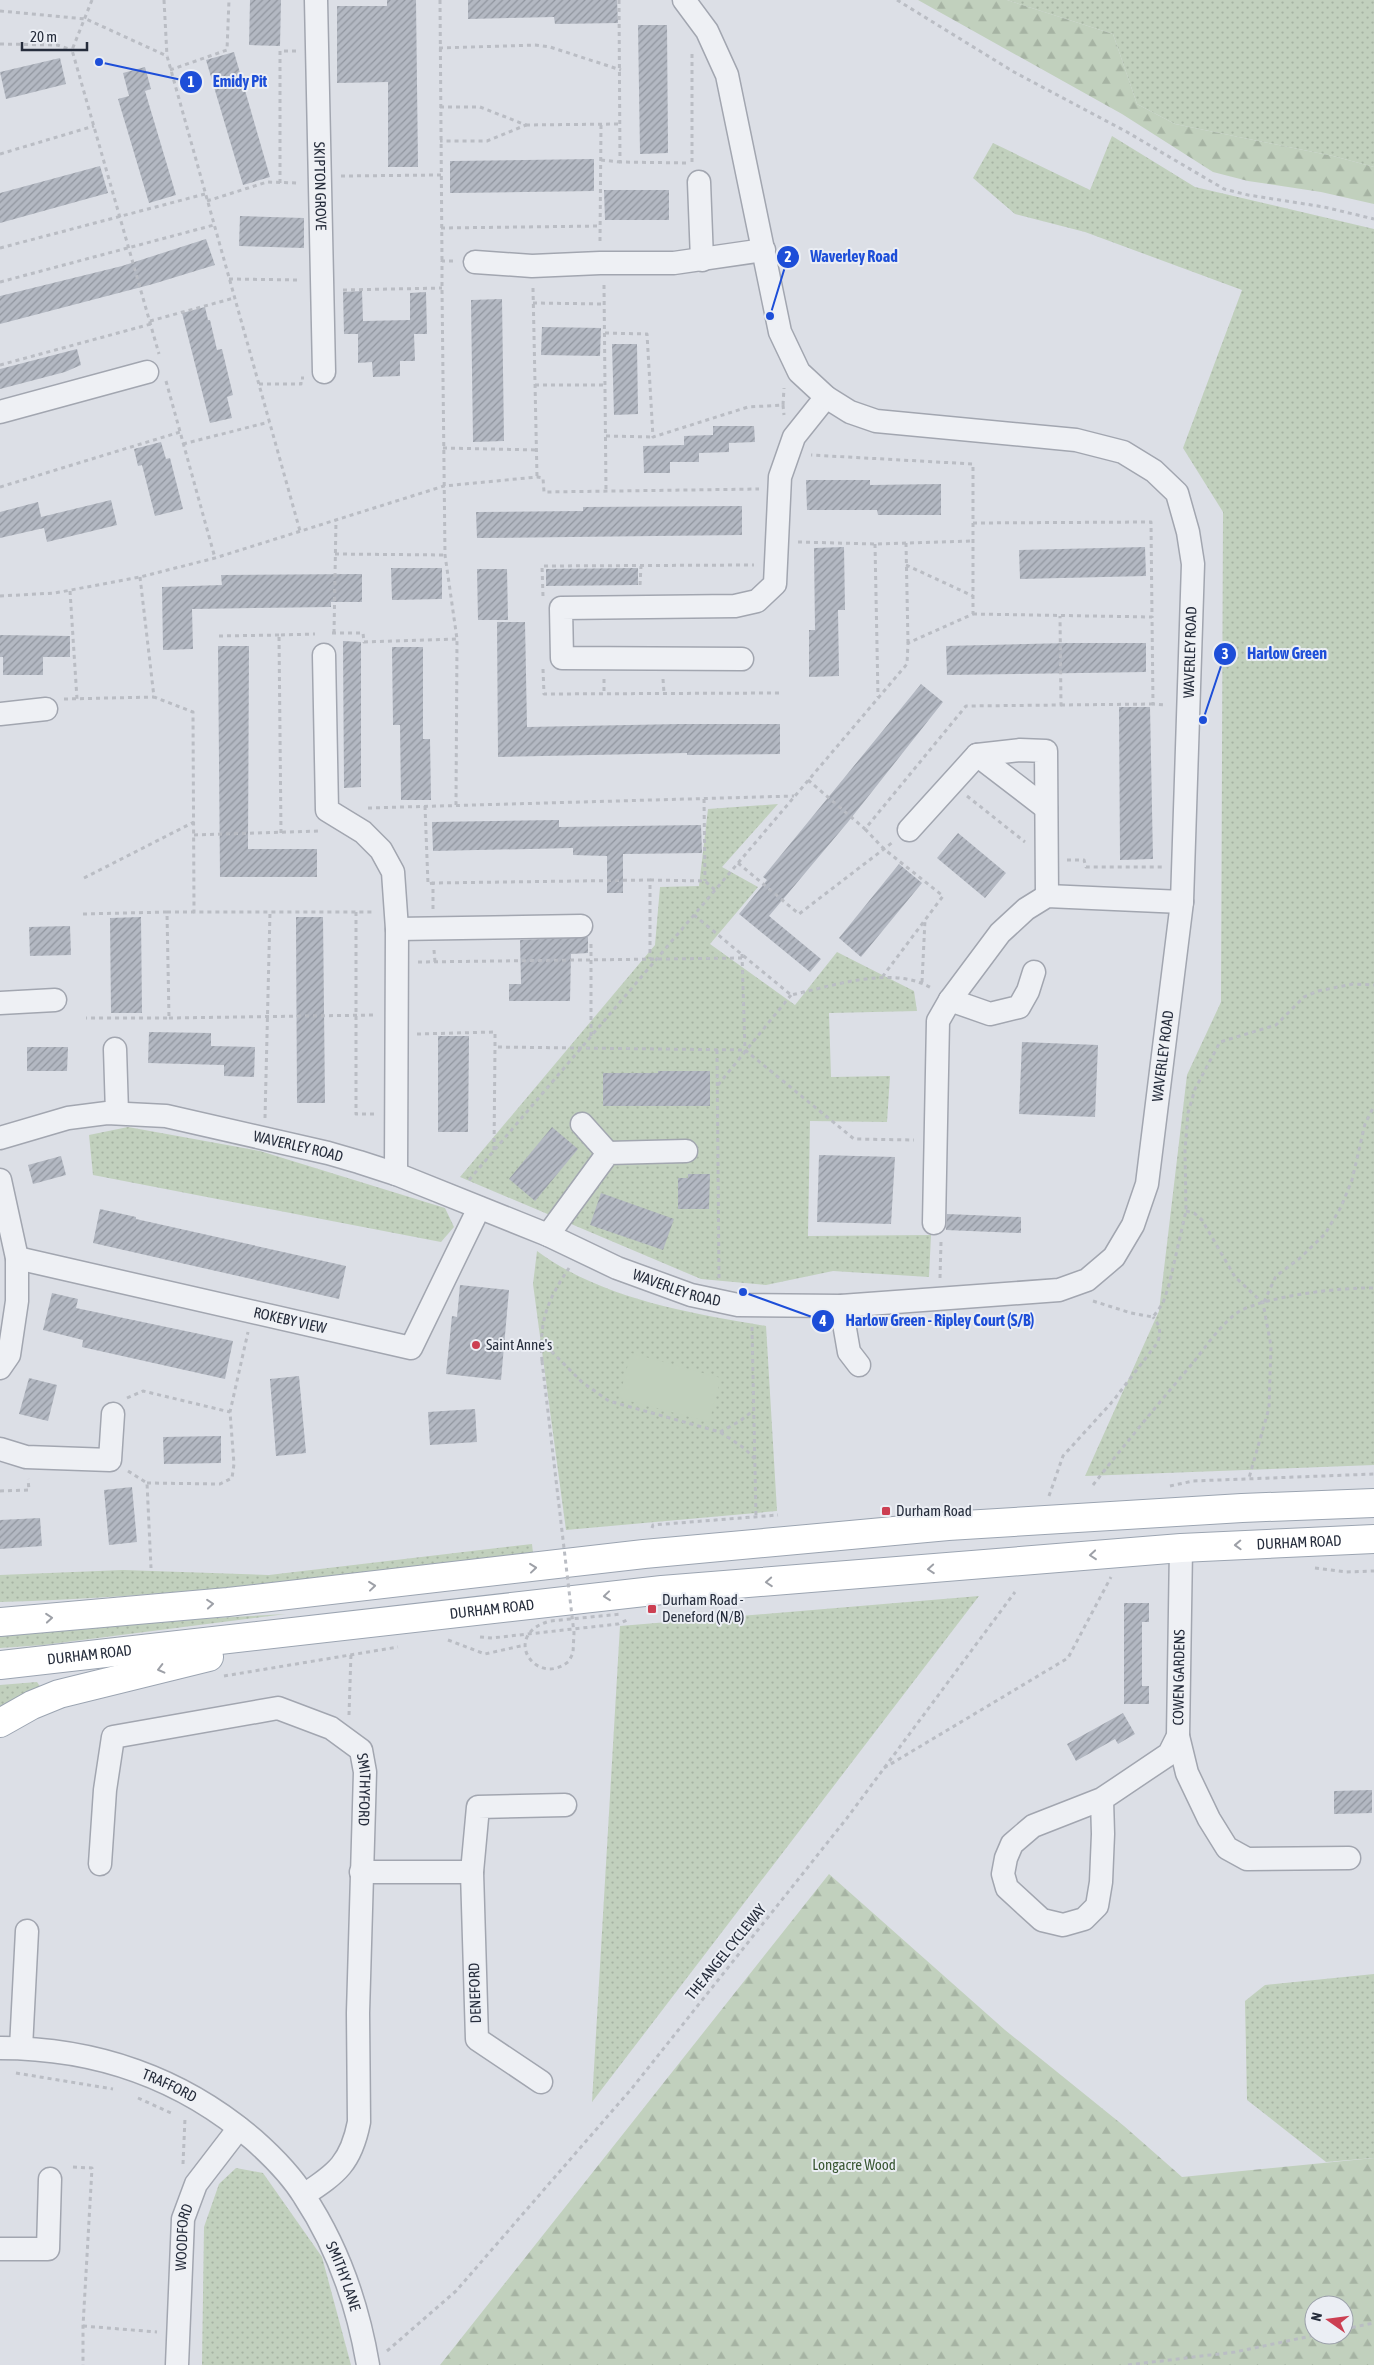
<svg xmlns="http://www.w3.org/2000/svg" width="1374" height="2365" font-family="'Asap Condensed',sans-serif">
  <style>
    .green { fill: url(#green-dots) }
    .forest { fill: url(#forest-firs); fill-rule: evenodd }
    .pitch { fill: #c1d0bd }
    .building { fill: url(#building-hatch) }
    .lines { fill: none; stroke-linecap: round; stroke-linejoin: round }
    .minor-casing { stroke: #a2a6b0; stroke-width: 25 }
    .major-casing { stroke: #9ba4b1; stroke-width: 30 }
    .path { stroke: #babdc4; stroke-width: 3; stroke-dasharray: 4 4; stroke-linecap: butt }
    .minor { stroke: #eef0f4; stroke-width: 22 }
    .major { stroke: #fff; stroke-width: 28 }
    .path-bridge { stroke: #babdc4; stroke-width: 3; stroke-dasharray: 4 4; stroke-linecap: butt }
    .oneway { stroke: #9da0a7 }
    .poi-dot { fill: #cc3f52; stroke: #ebeef4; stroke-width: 2 }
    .labels { text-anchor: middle; stroke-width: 4; stroke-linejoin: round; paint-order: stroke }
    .street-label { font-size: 15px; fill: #262d3c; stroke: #ebeef4 }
    .poi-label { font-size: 15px; fill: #262d3c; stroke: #ebeef4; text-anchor: start }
    .park-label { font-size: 15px; fill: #395733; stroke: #ebeef4 }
    .leader { fill: none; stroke: #1d4ed8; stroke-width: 2 }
    .callout-dot { fill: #1d4ed8; stroke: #ebeef4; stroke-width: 2 }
    .mark-label { font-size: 15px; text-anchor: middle; font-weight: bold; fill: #fff }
    .callout-label { font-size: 16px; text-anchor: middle; font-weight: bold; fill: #1d4ed8; stroke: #ebeef4; stroke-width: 4; stroke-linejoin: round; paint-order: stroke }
  </style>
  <defs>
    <pattern id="green-dots" width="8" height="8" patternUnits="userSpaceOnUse" patternTransform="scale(1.25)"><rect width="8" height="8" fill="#c1d0bd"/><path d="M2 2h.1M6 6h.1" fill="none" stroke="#a6b3a3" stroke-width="1.8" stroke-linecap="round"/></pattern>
    <pattern id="forest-firs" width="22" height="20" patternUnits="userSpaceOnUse" patternTransform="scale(1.25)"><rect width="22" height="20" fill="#c1d0bd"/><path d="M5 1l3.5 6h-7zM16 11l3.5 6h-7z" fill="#a6b3a3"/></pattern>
    <pattern id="building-hatch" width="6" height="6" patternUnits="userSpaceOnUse" patternTransform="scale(1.25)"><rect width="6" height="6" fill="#b3b8c2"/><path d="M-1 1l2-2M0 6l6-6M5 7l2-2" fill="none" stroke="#91969f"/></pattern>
  </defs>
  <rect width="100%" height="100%" fill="#dcdfe6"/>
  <g class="green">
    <path d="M1007,0H1374V167L1333,156L1175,124L1137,104L1113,34Z"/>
    <path d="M1112,136L1195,187L1374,229V1465L1085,1476L1159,1311L1187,1075L1221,1002L1223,512L1183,448L1242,290L1085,232L1015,214L973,178L993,143L1090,190Z"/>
    <path d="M778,804L722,867L758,887L710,944L795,1005L837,952L914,991L917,1011L829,1013L831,1077L890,1076L887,1122L810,1121L808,1236L931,1235L929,1277L833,1271L766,1285L701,1279L460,1177L655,945L660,887L699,886L708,809Z"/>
    <path d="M128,1127L260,1151L445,1208L454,1227L441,1242L93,1175L89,1135Z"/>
    <path d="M537,1251C602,1299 689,1313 766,1326L777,1511L566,1530L533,1284Z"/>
    <path d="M532,1544L533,1553C356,1573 178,1598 0,1602V1575L123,1570L269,1575Z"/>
    <path d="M979,1596L592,2102L620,1626Z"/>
    <path d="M286,1614L43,1645L0,1648V1630Z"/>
    <path d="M37,1682L41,1688L0,1712V1685Z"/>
    <path d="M1374,1974V2158L1326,2162L1247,2100L1245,2001L1265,1985Z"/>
    <path d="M236,2168L263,2173L322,2257L351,2365H202L204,2227L219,2184Z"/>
  </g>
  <g class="forest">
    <path d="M918,0H1007L1113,34L1137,104L1175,124L1333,156L1374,167V204L1321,192L1248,181L1213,172L1122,114Z"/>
    <path d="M829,1874L1005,2030L1124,2126L1182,2177L1374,2158V2365H440ZM1314,2305H1344V2335H1314Z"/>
  </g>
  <path class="pitch" d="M631,1353L721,1378L709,1422L619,1398Z"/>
  <g class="building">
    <path d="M250,0H281L280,46L249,45Z"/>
    <path d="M387,0H416L418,167H388V82L337,83V6H387Z"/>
    <path d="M468,0H617L618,23L555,24L554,17L468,19Z"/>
    <path d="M638,25H667L668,153L640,154Z"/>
    <path d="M234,52L270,177L243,185L206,60Z"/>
    <path d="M60,58L66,84L6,99L0,72Z"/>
    <path d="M145,67L151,89L145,91L176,195L149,203L118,99L129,96L123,73Z"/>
    <path d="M594,159V191L450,193V161Z"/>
    <path d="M100,166L108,193L0,223V193Z"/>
    <path d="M604,190H669V220H605Z"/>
    <path d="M240,216L304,218V248L239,246Z"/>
    <path d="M206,239L215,265L153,284L0,324V296L122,266Z"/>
    <path d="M362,291L363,321L410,320V293L426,292L427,334H414L415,361H400V376L373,377L372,362L358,363V334H344L343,292Z"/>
    <path d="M502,299L504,441L473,442L471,300Z"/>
    <path d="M205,307L208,320H210L217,350L222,349L233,395L227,397L232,418L210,423L182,313Z"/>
    <path d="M542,327L601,328L600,356L541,355Z"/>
    <path d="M612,344H637L638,414L614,415Z"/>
    <path d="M77,349L81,365L65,372L0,389V369Z"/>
    <path d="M713,426H754L755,442L729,443V452L699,453V462H670V473H644L643,446L684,445V436L713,435Z"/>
    <path d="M161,442L166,459L170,458L183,509L155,516L142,465L138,466L134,449Z"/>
    <path d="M806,480H870V485L941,484V515H878L877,510H807Z"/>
    <path d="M111,500L117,525L47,542L44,528L0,538V512L38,502L41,517Z"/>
    <path d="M742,506V535L477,538L476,512L583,511V507Z"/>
    <path d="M844,547L845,610H838L839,676L809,677V630H815L814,548Z"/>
    <path d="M1145,547L1146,576L1020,579L1019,550Z"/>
    <path d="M391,568H442V599L392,600Z"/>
    <path d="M638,568V585L546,586V569Z"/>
    <path d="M477,569H507L508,620H478Z"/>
    <path d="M362,574V602H331V607L192,609L193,649L163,650L162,587L222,585L221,575Z"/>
    <path d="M497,622H525L527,727L680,724H780V754L687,755V753L498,757Z"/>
    <path d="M0,635L70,636V657H43V675H3V657H0Z"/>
    <path d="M343,641L361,642V787L344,788Z"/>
    <path d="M1068,643H1146V672L947,675L946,646Z"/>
    <path d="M218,646H249L248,849H317V877H220Z"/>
    <path d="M392,647H423V739H430L431,800H401L400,725H393Z"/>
    <path d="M921,684L943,702L848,822L769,916L821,959L810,972L739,914L767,880L763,877Z"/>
    <path d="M1119,707H1150L1153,859L1120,860Z"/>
    <path d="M559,820V827L701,825L702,853L623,854V893H607V856L573,855V848L433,851L432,822Z"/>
    <path d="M958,833L1006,873L985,898L937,858Z"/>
    <path d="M899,864L922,883L861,957L839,938Z"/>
    <path d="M141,917L142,1013H111L110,918Z"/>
    <path d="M296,917H323L325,1103H297Z"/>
    <path d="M70,926L71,955L30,956L29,927Z"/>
    <path d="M588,937V953L571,954L570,1001H509V984H521L520,940Z"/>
    <path d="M149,1032L211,1033V1046L255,1047L254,1077L224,1076V1065L148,1063Z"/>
    <path d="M438,1036H469L468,1132H438Z"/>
    <path d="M1022,1042L1098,1045L1095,1117L1019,1114Z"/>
    <path d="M27,1047H68L67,1071H27Z"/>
    <path d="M658,1071H710V1106H603V1073H658Z"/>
    <path d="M552,1127L578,1149L535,1201L509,1179Z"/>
    <path d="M819,1155L895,1157L891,1224L817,1222Z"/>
    <path d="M61,1156L66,1175L33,1184L28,1165Z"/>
    <path d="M688,1174H710L709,1209H678V1178H688Z"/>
    <path d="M601,1193L674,1219L663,1250L590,1225Z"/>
    <path d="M100,1209L136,1217V1219L346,1266L339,1299L93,1243Z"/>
    <path d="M947,1214L1021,1217V1233L946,1230Z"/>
    <path d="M460,1285L509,1290L501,1380L446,1374L452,1316L457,1317Z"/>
    <path d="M52,1293L78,1299L76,1308L233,1341L225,1379L82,1347L83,1340L43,1330Z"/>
    <path d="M299,1376L306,1453L276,1456L270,1379Z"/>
    <path d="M29,1378L57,1385L48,1421L19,1414Z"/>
    <path d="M475,1409L477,1442L430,1445L428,1412Z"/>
    <path d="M221,1436V1463L164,1464L163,1437Z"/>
    <path d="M132,1487L137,1542L109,1545L104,1490Z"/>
    <path d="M40,1518L42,1546L0,1549V1520Z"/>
    <path d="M1124,1603H1149V1622H1142V1686H1149V1704H1124Z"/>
    <path d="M1123,1713L1135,1734L1118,1744L1115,1739L1076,1761L1067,1744Z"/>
    <path d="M1372,1790V1813L1334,1814V1791Z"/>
  </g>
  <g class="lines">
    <defs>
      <g id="minor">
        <path id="s1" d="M316,0L324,372"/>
        <path d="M699,182L702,260"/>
        <path d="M475,262L532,266L600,263H674L764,250"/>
        <path d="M0,412L147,372"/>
        <path d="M324,655L327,810L363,832L381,850L393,872L397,929L396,1174"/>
        <path d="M742,659L562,658L561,608L735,606L757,601L775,584L780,477L794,437L826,397"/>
        <path d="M0,714L46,709"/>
        <path d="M977,755L1046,808"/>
        <path d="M909,830L977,755L1020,750L1046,751L1047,896"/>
        <path d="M397,929L581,926"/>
        <path d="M950,1000L990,1014L1019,1007L1028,991L1034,972"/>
        <path d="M0,1003L55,1000"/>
        <path d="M115,1049L117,1113"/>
        <path d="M582,1124L608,1153"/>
        <path id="s2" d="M0,1138L68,1118L107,1113L166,1116L328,1153L359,1162L396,1174L548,1235L617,1268L691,1295L738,1305L841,1306L1059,1290L1087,1280L1114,1257L1133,1225L1147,1184L1182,902L1193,564L1188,532L1177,493L1154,471L1123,452L1076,440L876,421L850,412L826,397L799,372L780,332L727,75L707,31L684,0"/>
        <path d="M0,1180L17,1258V1301L9,1355L0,1368"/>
        <path d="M934,1223L938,1021L950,1000L1000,933L1026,909L1047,896L1182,902"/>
        <path d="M548,1235L608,1153L686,1151"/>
        <path id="s3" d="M17,1258L411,1348L479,1208"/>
        <path d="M841,1306L849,1352L859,1365"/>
        <path d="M0,1449L26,1457L110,1460L113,1414"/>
        <path d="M1178,1736L1187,1773L1209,1819L1227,1848L1247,1859L1349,1858"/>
        <path id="s4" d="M1102,1799L1103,1834L1101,1882L1097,1906L1084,1919L1063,1925L1042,1920L1007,1888L1003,1874L1006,1858L1012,1844L1033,1826L1102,1799L1169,1754L1178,1736L1181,1548"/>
        <path id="s5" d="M100,1864L105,1790L113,1737L278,1708L331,1728L361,1750L365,1772L358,2013L359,2122C351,2163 337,2173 304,2195"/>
        <path d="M361,1872H472"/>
        <path id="s6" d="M0,2048C95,2048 182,2078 254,2140C272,2156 291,2175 304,2196C337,2246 358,2306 368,2365"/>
        <path d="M21,2048L27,1931"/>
        <path d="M541,2082L477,2039L472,1872L478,1807L565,1805"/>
        <path d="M0,2249H48L50,2179"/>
        <path id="s7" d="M177,2365L183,2219L196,2184L239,2128"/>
      </g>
      <g id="major">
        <path d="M0,1622L228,1602L644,1554L948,1526L1242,1508L1374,1503"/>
        <path id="s8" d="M0,1665L662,1590L1181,1548L1374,1539"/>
        <path d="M0,1723L32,1705L59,1694L209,1657"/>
      </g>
    </defs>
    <use href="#minor" class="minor-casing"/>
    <use href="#major" class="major-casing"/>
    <g class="path">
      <path d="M92,0L72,50L159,354"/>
      <path d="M164,0L167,56"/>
      <path d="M440,0L442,261"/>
      <path d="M619,0L620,162L688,163"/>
      <path d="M897,0L1014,72L1127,132L1224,189L1248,195L1324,207L1374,219"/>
      <path d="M0,11L86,19L167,56L300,531"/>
      <path d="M0,44L57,45L72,50"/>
      <path d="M439,48L535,45L550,47L621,70"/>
      <path d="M170,70L227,50L229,0"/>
      <path d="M440,107H480L526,125L487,141H440"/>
      <path d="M526,125L620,124"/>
      <path d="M0,154L94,126"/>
      <path d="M601,160L620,162"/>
      <path d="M692,162V54"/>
      <path d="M341,176L441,175"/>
      <path d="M280,183V51H296"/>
      <path d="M207,201L267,182L299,183"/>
      <path d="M441,228L601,226"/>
      <path d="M600,241L601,124"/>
      <path d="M0,248L205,194"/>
      <path d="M453,261H442V288L445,555L457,639L456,805"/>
      <path d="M229,279L301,280"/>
      <path d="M0,282L214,225"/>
      <path d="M604,285L606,491"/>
      <path d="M533,288L537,477"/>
      <path d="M343,290L442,288"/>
      <path d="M533,303L604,304"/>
      <path d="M150,321L234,298"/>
      <path d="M605,333L647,334L653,437L748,407L783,405L784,388"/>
      <path d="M0,365L151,324"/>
      <path d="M166,381L215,558"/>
      <path d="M259,384H301V378H304"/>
      <path d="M535,385H605"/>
      <path d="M783,405L784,415"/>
      <path d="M606,436L653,437"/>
      <path d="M183,444L269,422"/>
      <path d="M443,448L537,450"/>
      <path d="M0,487L180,432"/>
      <path d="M973,523L1151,522L1152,617"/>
      <path d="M798,542L875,544L973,541"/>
      <path d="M906,543L908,643"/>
      <path d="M875,544L878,697"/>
      <path d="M335,554L445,555"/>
      <path d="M906,565L973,596"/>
      <path d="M140,577L154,697L193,712L194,912H374"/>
      <path d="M640,585L641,566"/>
      <path d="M70,591L77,699"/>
      <path d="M0,596L55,593L140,577L215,558L444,486L537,477L543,478L544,492L759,489"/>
      <path d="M543,596L542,566L754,565"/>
      <path d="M973,614L1152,617L1153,704L1166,705"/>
      <path d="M332,633H363L364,642L457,639"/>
      <path d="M334,633L336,520"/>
      <path d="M219,636L279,635"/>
      <path d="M543,669L544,694L779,693"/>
      <path d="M604,679V694"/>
      <path d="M663,679L664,693"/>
      <path d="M64,699L154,697"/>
      <path d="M1061,705L1153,704"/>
      <path d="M808,780L865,829L966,706L1061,705L1060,616"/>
      <path d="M967,796L1025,842"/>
      <path d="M704,799L705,881"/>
      <path d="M425,806L428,884L433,883"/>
      <path d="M368,808L794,796"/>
      <path d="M865,829L884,849L943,896L883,976"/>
      <path d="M281,833L279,635L315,634"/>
      <path d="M194,835L319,831"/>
      <path d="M1067,860H1084L1086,867H1162"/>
      <path d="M738,863L799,914L893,842"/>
      <path d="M84,878L194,822"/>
      <path d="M650,880L705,881L715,890"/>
      <path d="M433,909V883L650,880V959"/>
      <path d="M167,912H194"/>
      <path d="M356,912V1114H374"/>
      <path d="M83,914L167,912L169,1018H86"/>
      <path d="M694,915L791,995C833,986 894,964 933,989"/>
      <path d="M591,944V1036"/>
      <path d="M434,950L435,962"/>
      <path d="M742,954L745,1050L854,1139L914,1140"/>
      <path d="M418,962L742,958"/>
      <path d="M922,982L925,920"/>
      <path d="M169,1018L376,1015"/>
      <path d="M417,1034L495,1032V1047L745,1050"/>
      <path d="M717,1050L719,1279"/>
      <path d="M718,1085L791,995"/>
      <path d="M265,1118L270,912"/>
      <path d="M494,1150L495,1047"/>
      <path d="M469,1180L907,664L908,643L973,614V464L811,455"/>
      <path d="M1186,1211L1194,1213L1202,1220L1235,1277L1263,1303L1271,1346L1269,1408L1249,1478"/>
      <path d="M940,1278L941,1242"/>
      <path d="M1093,1301L1131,1313L1153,1317L1163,1303L1169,1285L1186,1211L1185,1150L1188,1113L1195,1089L1220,1042L1276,1025L1304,997L1318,991L1353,984L1374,985"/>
      <path d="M1264,1302L1276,1276L1300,1258L1325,1234L1341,1207L1352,1180L1365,1124L1374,1106"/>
      <path d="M752,1327L756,1517"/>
      <path d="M540,1340L582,1382L609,1401L720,1432L744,1448L755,1459"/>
      <path d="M542,1361C539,1321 547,1301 569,1268"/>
      <path d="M127,1398L143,1391L230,1412"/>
      <path d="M720,1432L740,1421L754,1410"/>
      <path d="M128,1471L147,1483L151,1568"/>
      <path d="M147,1483L220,1484L232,1478L234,1464L230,1412L248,1332"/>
      <path d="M1093,1485C1125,1444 1158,1404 1192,1364C1206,1347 1221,1323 1240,1311C1268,1296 1342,1287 1374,1288"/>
      <path d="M1170,1486L1193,1481L1374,1474"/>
      <path d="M0,1491L29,1490L28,1479"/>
      <path d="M1049,1496L1063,1456L1113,1401L1158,1342C1161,1330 1160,1326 1153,1317"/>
      <path d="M652,1528L653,1525L778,1515"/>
      <path d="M1315,1568L1346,1572L1374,1571"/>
      <path d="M480,1637L492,1638L618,1624L627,1620"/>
      <path d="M448,1640L485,1654L525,1645"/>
      <path d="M224,1676L398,1647"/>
      <path d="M349,1715L351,1653"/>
      <path d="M884,1768L1068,1658L1111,1577"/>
      <path d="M16,2073L113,2089"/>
      <path d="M138,2098L171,2113"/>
      <path d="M183,2164L185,2118"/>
      <path d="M73,2167L92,2168L83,2326V2365"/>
      <path d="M83,2326L157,2332"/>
      <path d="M1344,2329L1374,2323"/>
      <path d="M387,2351L456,2291L633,2087L847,1818L1015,1592"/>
      <path d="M1128,2365L1235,2352L1316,2335"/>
    </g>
    <use href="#minor" class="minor"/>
    <use href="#major" class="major"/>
    <path class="path-bridge" d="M542,1361L574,1633L573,1653L569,1661C537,1689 499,1635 550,1621L621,1614"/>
  </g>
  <defs><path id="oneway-chevron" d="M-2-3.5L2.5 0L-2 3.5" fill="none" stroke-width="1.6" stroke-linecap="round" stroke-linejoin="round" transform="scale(1.25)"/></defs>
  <g class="oneway">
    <use href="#oneway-chevron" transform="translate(1238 1545) rotate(178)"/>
    <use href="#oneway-chevron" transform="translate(1093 1555) rotate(175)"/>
    <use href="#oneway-chevron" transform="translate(533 1568) rotate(-6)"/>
    <use href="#oneway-chevron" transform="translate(931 1569) rotate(176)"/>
    <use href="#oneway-chevron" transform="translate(769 1582) rotate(176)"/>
    <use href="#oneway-chevron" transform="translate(372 1586) rotate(-6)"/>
    <use href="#oneway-chevron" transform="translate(607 1596) rotate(174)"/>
    <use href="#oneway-chevron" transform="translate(210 1604) rotate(-5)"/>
    <use href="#oneway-chevron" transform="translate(49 1618) rotate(-5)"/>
    <use href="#oneway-chevron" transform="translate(161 1669) rotate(166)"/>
  </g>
  <g class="poi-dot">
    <circle cx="476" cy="1345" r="5"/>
    <rect x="881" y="1506" width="10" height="10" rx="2.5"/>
    <rect x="647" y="1604" width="10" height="10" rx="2.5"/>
  </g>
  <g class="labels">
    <g class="street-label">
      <text dy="5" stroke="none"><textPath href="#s1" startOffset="186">SKIPTON GROVE</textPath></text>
      <text dy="5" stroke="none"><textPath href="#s2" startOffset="1775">WAVERLEY ROAD</textPath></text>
      <text dy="5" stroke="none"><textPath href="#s2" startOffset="1370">WAVERLEY ROAD</textPath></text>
      <text dy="5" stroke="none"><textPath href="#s2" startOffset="305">WAVERLEY ROAD</textPath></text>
      <text dy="5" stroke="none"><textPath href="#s2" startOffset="710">WAVERLEY ROAD</textPath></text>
      <text dy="5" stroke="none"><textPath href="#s3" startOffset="280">ROKEBY VIEW</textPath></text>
      <text dy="5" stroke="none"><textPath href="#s8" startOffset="1305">DURHAM ROAD</textPath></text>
      <text dy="5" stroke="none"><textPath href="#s8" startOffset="495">DURHAM ROAD</textPath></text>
      <text dy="5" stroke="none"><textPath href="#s8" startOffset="90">DURHAM ROAD</textPath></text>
      <text dy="5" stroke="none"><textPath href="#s4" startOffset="524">COWEN GARDENS</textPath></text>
      <text dy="5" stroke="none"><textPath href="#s5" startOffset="429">SMITHYFORD</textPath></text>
      <text transform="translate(726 1952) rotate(-51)" y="5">THE ANGEL CYCLEWAY</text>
      <text transform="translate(475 1993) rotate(-92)" y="5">DENEFORD</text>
      <text dy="5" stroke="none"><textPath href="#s6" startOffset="175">TRAFFORD</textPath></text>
      <text dy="5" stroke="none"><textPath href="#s7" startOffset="128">WOODFORD</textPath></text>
      <text dy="5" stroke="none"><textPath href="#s6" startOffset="441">SMITHY LANE</textPath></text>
    </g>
    <g class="poi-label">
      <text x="486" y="1350">Saint Anne's</text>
      <text x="896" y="1516">Durham Road</text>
      <text x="662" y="1605">Durham Road -<tspan x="662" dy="17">Deneford (N/B)</tspan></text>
    </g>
    <g class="park-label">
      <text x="854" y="2170">Longacre Wood</text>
    </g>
  </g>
  <path class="leader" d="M99 62L191 82M770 316L788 257M1203 720L1225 654M743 1292L823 1321"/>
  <g class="callout-dot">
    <circle cx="99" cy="62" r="5"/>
    <circle cx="770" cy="316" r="5"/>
    <circle cx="1203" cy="720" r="5"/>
    <circle cx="743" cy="1292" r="5"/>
    <circle cx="191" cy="82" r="12"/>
    <circle cx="788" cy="257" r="12"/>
    <circle cx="1225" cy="654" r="12"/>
    <circle cx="823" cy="1321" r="12"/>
  </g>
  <g class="mark-label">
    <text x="191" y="87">1</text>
    <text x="788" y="262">2</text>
    <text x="1225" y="659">3</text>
    <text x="823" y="1326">4</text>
  </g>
  <g class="callout-label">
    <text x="240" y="87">Emidy Pit</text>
    <text x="854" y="262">Waverley Road</text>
    <text x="1287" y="659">Harlow Green</text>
    <text x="940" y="1326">Harlow Green - Ripley Court (S/B)</text>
  </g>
  <g transform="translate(1329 2320) rotate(284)"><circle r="24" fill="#ebeef4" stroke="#9ca1aa"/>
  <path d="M0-4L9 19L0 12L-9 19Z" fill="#cc3f52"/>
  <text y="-8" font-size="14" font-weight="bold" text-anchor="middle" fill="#262d3c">N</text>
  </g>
  <path d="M22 42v8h65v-8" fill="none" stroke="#262d3c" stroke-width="2.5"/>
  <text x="30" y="42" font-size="15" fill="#262d3c" stroke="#ebeef4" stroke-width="4" paint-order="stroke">20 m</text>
</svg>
